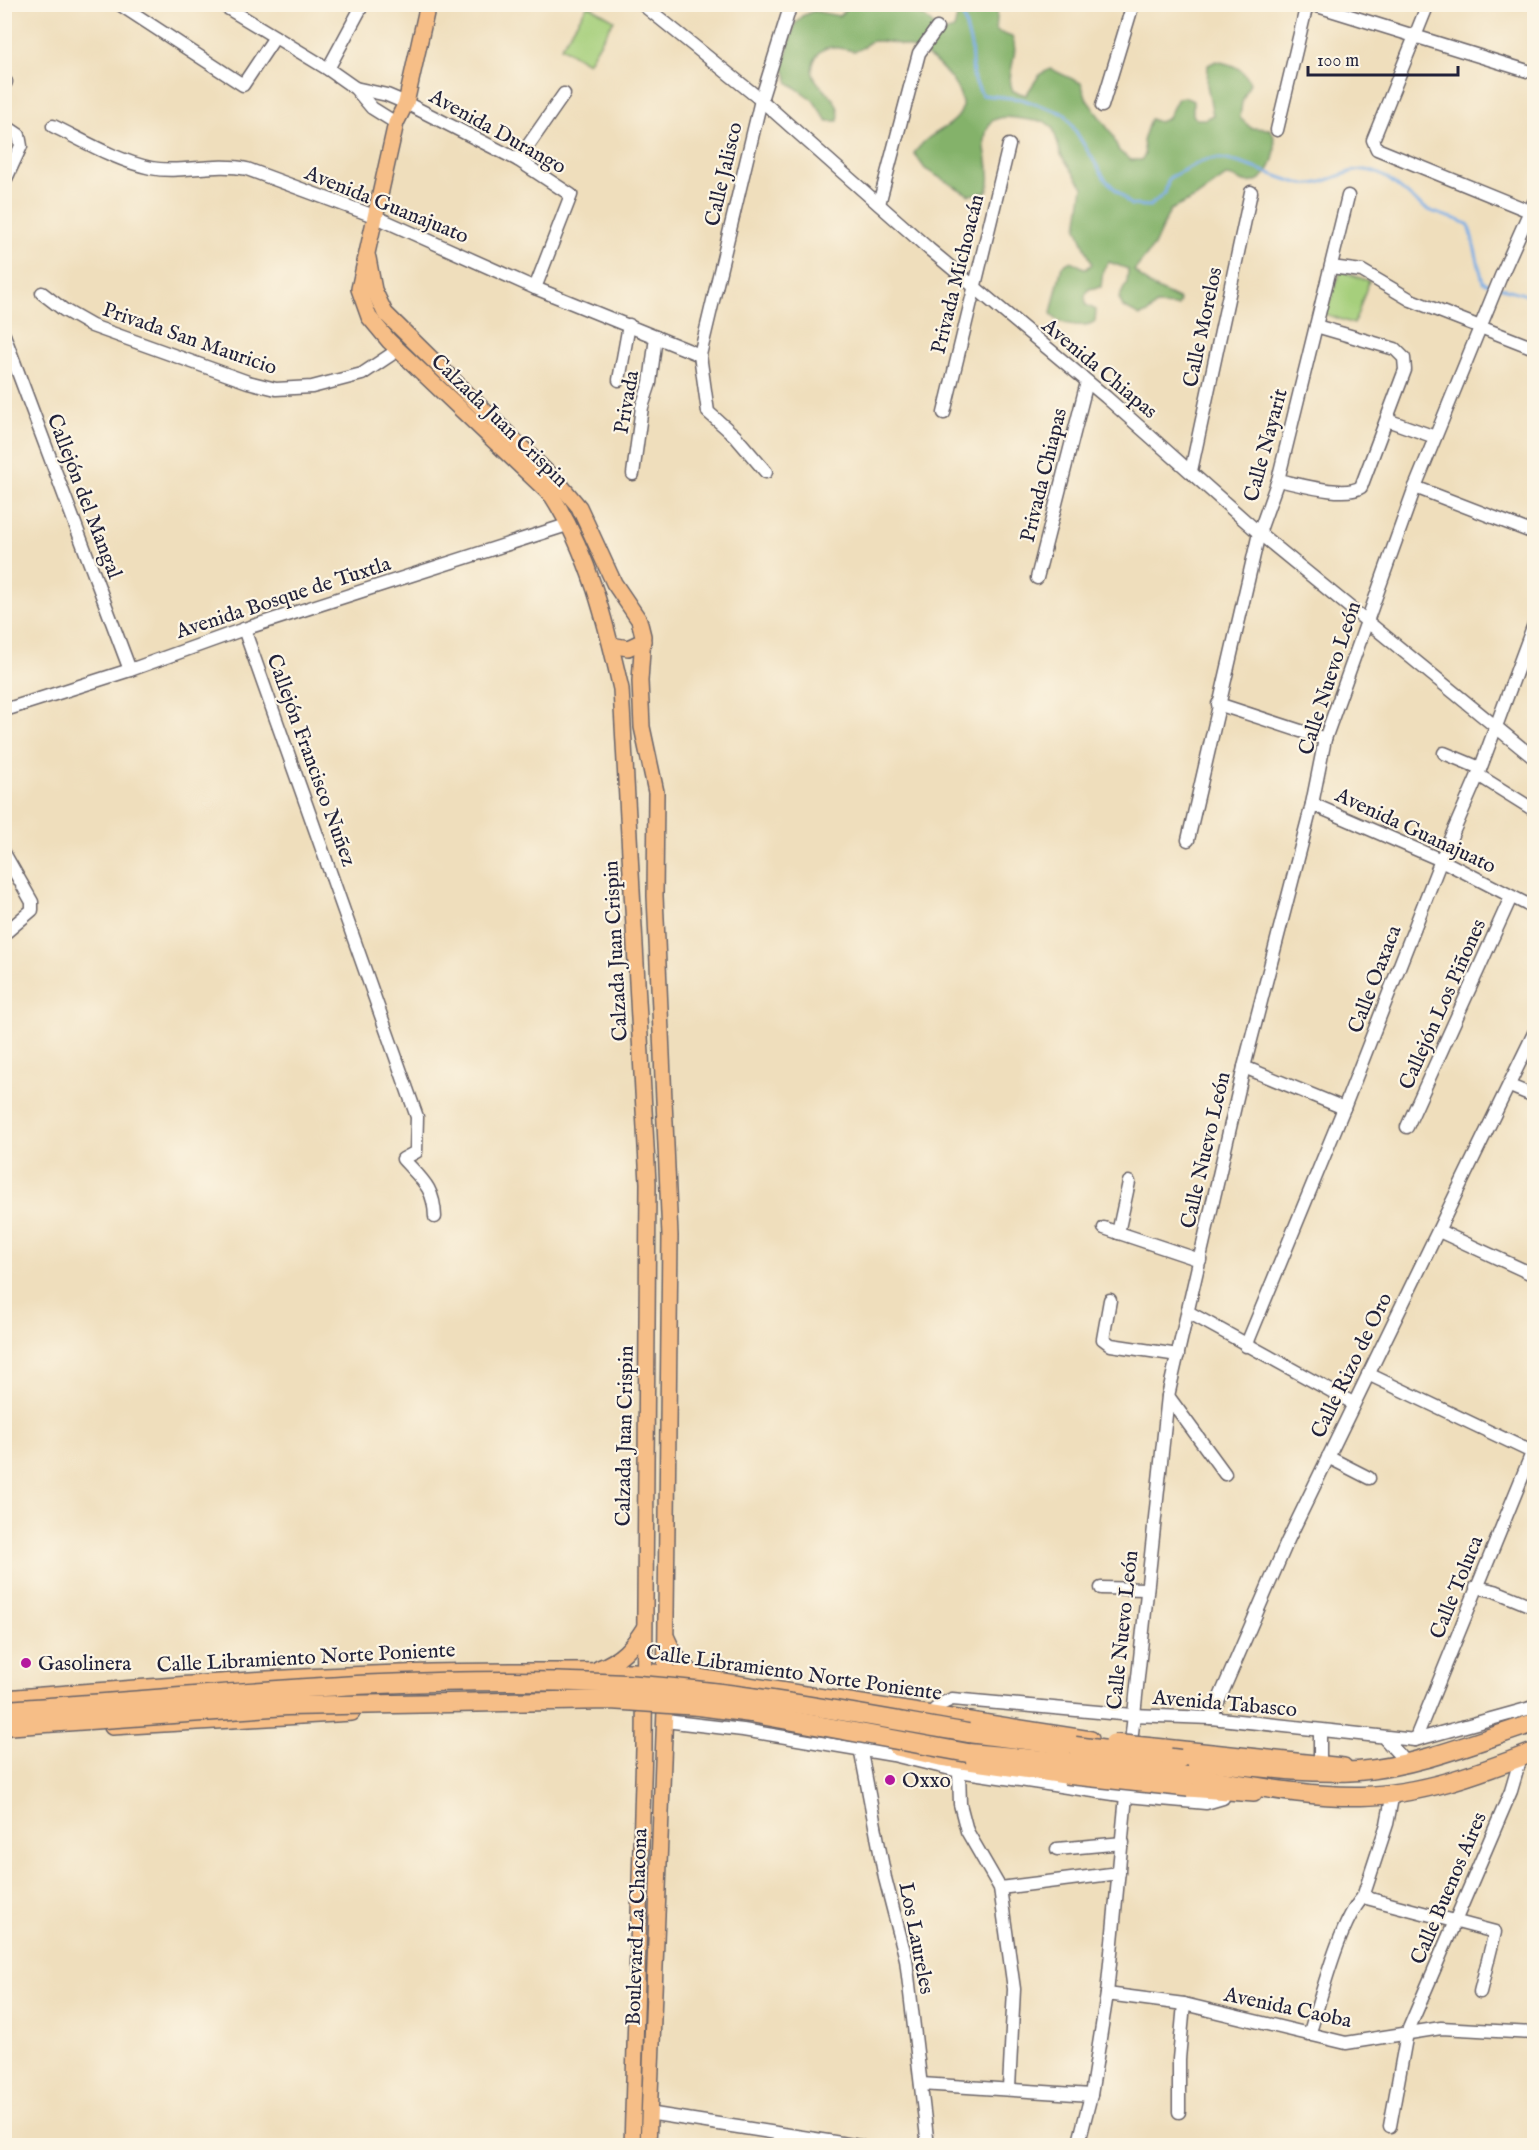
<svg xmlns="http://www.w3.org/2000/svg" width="1539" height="2150" font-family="'IM FELL English',serif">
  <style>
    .green { fill: #a6cf7b; stroke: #64785b; stroke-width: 1.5 }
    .forest { fill: #84b26b; stroke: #536a53; stroke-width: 1.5 }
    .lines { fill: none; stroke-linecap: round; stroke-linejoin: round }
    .stream { stroke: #77abe4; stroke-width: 3 }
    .minor-casing { stroke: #6a6468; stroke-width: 15 }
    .major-casing { stroke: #6a6468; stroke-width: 18 }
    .highway-casing { stroke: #6a6468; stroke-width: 21 }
    .minor { stroke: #fff; stroke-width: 12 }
    .major { stroke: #f6be87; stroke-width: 15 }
    .highway { stroke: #f6be87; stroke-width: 18 }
    .major-bridge-casing { stroke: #6a6468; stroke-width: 18; stroke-linecap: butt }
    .highway-bridge-casing { stroke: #6a6468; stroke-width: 21; stroke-linecap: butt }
    .major-bridge { stroke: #f6be87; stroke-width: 15 }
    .highway-bridge { stroke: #f6be87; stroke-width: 18 }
    .poi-dot { fill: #b5179e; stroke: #fcf5e5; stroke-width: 2 }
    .labels { text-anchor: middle; stroke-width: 4.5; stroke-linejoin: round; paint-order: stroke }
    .street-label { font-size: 21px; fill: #22223b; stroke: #fcf5e5 }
    .poi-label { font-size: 21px; fill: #22223b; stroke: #fcf5e5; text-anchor: start }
  </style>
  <rect width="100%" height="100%" fill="#fcf5e5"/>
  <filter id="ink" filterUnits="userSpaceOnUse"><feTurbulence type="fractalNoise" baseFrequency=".0167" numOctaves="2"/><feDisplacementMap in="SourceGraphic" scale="12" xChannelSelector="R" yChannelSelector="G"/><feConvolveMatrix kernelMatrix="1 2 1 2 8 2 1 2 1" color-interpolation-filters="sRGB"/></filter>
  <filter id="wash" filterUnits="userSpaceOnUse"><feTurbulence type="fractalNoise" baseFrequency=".008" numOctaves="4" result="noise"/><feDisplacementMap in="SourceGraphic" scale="24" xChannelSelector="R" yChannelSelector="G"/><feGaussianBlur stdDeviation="1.35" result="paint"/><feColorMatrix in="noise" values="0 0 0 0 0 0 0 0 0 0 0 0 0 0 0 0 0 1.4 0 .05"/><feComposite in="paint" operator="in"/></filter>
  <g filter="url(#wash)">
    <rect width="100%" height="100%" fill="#efdebc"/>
    <g class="green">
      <path d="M588,5L614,20L588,63L561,47Z"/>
      <path d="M1341,271L1369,281L1354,324L1325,314Z"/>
    </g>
    <path class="forest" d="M850,5C893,5 913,0 941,33L954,29L957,17L953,5H998L996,31L1012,37C1021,54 1004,74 1013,91L1026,95L1040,74L1051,69L1081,83L1087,100L1112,134L1119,151L1131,160H1141L1145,155L1143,141L1150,119L1159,122L1167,119L1178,98L1185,97L1193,101V115L1196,119H1205L1213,115L1207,85L1208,65L1216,61C1231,64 1243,67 1250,83L1242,102L1240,118L1251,128L1270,129C1281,144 1273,177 1253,182C1242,185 1237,176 1226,176L1195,198L1170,210L1154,246L1134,271L1151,286L1180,300L1178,306L1156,305L1148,313L1140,316L1123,307L1119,298L1127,282L1128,269L1109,262L1103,270L1101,287L1089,289L1085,296L1086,305L1096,310L1095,321C1086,329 1056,325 1051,313L1062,266L1071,261L1086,269L1092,264L1077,228L1083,187L1061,155L1053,128L1044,121C1028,123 1005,111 991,122C975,146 996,168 987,192L969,195L925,169L914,153C918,149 922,143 926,140C938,130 955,125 961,111C968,93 940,64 926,55C918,49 898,43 888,42C882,41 875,40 870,42C864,45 862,51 854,51C840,49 824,40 815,59C801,87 845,91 838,121H827L813,100L789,83L783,66L795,24L802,16L814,11L839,16Z"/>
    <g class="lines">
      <g class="stream">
        <path d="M960,4L971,46L973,77L982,95L1021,99L1065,114L1105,179L1131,205L1150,206L1165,193L1169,178C1181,172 1193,164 1206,160C1228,152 1281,181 1303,184C1324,187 1344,169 1365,170C1389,172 1407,198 1427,209C1440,216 1456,217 1469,225L1483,282L1492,285"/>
        <path d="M1499,287L1534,297"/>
      </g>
    </g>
  </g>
  <g filter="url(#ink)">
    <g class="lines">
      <defs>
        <g id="minor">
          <path d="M119,4L243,85L275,37"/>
          <path d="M221,4L328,69L355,88L372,108L396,123"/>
          <path d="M642,4L761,100L929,249L1106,397L1259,533L1534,758"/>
          <path d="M1311,4L1534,73"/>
          <path d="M1428,4L1373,140L1377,149L1534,213"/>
          <path d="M328,69L363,4"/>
          <path d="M4,85L6,82"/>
          <path d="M355,88L387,95L406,103L518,160L571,195L535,288"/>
          <path d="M1102,106L1133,4"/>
          <path d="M4,125L19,135L21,146L4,183"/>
          <path d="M53,126C84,141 117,161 151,168C180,174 214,162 247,169L374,216L535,288L700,355"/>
          <path d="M1277,130L1307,4"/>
          <path d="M518,160L564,94"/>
          <path d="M879,204L919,53L937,28"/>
          <path d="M1331,267L1362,271L1411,300L1534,348"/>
          <path d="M42,293L64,310L92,326L248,382L276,389L312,387L362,374L398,350"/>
          <path d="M4,335L130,670"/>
          <path d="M619,380L629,325"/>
          <path d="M944,413L1009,145"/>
          <path d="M1387,420L1435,437"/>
          <path d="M1191,471L1251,192"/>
          <path d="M766,472L735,436L708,412L700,355L761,100L791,4"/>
          <path d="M633,474L642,407L650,383L656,337"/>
          <path d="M1278,480C1298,484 1345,498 1361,487L1405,370L1404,358L1395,349L1316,326"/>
          <path d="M1415,487L1534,533"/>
          <path d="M1037,578L1087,382"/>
          <path d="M244,629L417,1117L416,1152L403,1159C422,1180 434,1187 435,1217"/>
          <path d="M1218,704L1325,739"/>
          <path d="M11,708L130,670L244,629L567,525"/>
          <path d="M1444,753L1480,768"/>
          <path d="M1478,775L1534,810"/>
          <path d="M1312,804L1441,860L1534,908"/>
          <path d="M1188,840L1259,533L1278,480L1348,196"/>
          <path d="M4,853L32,902V910L4,934"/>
          <path d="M1244,1067L1344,1108"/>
          <path d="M1510,1086L1534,1096"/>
          <path d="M1407,1127L1511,897"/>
          <path d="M1104,1228L1200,1260"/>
          <path d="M1439,1231L1534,1275"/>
          <path d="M1118,1233L1129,1182"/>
          <path d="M1110,1300L1103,1339L1111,1345L1178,1355"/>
          <path d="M1188,1312L1353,1403"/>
          <path d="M1246,1346L1344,1108L1441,860L1478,775L1534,624"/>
          <path d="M1368,1374L1534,1453"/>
          <path d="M1168,1396L1225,1474"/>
          <path d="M1328,1457L1369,1478"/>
          <path d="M1476,1587L1495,1591L1534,1607"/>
          <path d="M1101,1588L1146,1589"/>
          <path d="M930,1714L941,1704L952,1699L1132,1715L1211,1718L1415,1740L1534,1707"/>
          <path d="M1211,1718L1288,1540L1534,1033"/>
          <path d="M665,1721L743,1730L893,1755L959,1771L1127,1796L1206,1803L1223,1798L1226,1791"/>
          <path d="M1385,1739L1406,1762"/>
          <path d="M1415,1740L1534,1448"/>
          <path d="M859,1742L885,1878L906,1959L928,2146"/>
          <path d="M1130,1752L1168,1396L1244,1067L1312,804L1325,739L1415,487L1501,276L1534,202"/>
          <path d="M1320,1762V1732"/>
          <path d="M959,1771L960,1804L967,1831L1000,1888L1014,1989L1009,2088"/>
          <path d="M1057,1849L1123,1843"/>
          <path d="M1000,1888L1119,1873"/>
          <path d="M1363,1897L1495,1932L1480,1992"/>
          <path d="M1107,1994L1184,2004L1346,2043L1441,2028L1534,2033"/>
          <path d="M1309,2035C1321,1998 1339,1923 1363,1897L1387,1824L1393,1793"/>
          <path d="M921,2084L1091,2095"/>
          <path d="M1179,2112V2059L1184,2004"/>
          <path d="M648,2113L860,2146"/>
          <path d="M1390,2126L1407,2033L1511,1791L1521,1757"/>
          <path d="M1078,2146L1091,2095L1107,1994L1128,1775"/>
        </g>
        <g id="major">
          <path d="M428,4L406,103L396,123L359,289L369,317L389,341L552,496C589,554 606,623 621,689L648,1183L644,1748L632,2146"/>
          <path d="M368,258L374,290L385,313L563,488L579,507L614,583L639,620L643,636L640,681L642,727L656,792L655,896L670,1236L665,1710L648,2146"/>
          <path d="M611,645L628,648L643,641"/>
          <path d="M667,1638C674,1654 681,1665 696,1675"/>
          <path d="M599,1668C621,1660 632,1647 644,1628"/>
          <path d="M4,1698C174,1685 342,1671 512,1671C575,1672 637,1667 698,1677L1091,1739"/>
          <path d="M112,1727L352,1713"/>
          <path d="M1164,1747L1344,1766"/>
          <path d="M897,1748L940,1758L1065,1776"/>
          <path d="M1188,1789L1254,1794"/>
        </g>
        <g id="highway">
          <path d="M968,1733L1075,1746"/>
          <path d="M968,1753L1068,1762"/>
          <path d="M1180,1759C1238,1764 1300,1775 1358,1771C1418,1766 1478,1741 1534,1723"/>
          <path d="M1187,1776C1244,1784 1303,1797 1361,1796C1421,1795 1479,1773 1534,1752"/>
        </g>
      </defs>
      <use href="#minor" class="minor-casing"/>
      <use href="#major" class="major-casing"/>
      <use href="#highway" class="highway-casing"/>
      <use href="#minor" class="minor"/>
      <use href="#major" class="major"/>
      <use href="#highway" class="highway"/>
      <defs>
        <g id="major-bridge">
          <path d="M1113,1742L1164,1747"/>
          <path d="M1065,1776L1188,1789"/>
        </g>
        <g id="highway-bridge">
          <path d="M4,1710C203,1697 403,1674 602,1683C726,1688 846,1712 968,1733"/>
          <path d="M4,1726L287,1706L610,1700L699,1706L751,1713L968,1753"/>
          <path d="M1075,1746L1180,1759"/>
          <path d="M1068,1762L1187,1776"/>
        </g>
      </defs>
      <use href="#major-bridge" class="major-bridge-casing"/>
      <use href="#highway-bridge" class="highway-bridge-casing"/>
      <use href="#major-bridge" class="major-bridge"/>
      <use href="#highway-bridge" class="highway-bridge"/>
    </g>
  </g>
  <g class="poi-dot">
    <circle cx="26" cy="1663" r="6"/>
    <circle cx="890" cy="1780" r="6"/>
  </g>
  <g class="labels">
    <g class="street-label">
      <text transform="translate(498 131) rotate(29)" y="7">Avenida Durango</text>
      <text transform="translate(723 174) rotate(-77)" y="7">Calle Jalisco</text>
      <text transform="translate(387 204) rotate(22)" y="7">Avenida Guanajuato</text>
      <text transform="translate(957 274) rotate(-76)" y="7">Privada Michoacán</text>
      <text transform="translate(1202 327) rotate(-78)" y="7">Calle Morelos</text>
      <text transform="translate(190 338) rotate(19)" y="7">Privada San Mauricio</text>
      <text transform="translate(1100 368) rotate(40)" y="7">Avenida Chiapas</text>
      <text transform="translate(626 402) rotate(-80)" y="7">Privada</text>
      <text transform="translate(500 420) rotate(44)" y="7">Calzada Juan Crispin</text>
      <text transform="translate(1265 445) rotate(-75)" y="7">Calle Nayarit</text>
      <text transform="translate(1043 475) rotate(-76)" y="7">Privada Chiapas</text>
      <text transform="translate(85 496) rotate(69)" y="7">Callejón del Mangal</text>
      <text transform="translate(283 597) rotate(-18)" y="7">Avenida Bosque de Tuxtla</text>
      <text transform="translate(1329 678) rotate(-72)" y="7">Calle Nuevo León</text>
      <text transform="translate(312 760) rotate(70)" y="7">Callejón Francisco Nuñez</text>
      <text transform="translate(1416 830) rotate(25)" y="7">Avenida Guanajuato</text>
      <text transform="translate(615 951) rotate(-93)" y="7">Calzada Juan Crispin</text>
      <text transform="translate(1374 979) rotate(-69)" y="7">Calle Oaxaca</text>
      <text transform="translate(1442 1004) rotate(-66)" y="7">Callejón Los Piñones</text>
      <text transform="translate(1205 1150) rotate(-77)" y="7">Calle Nuevo León</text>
      <text transform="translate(1351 1365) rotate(-64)" y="7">Calle Rizo de Oro</text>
      <text transform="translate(624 1436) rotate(-89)" y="7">Calzada Juan Crispin</text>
      <text transform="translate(1456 1587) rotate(-68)" y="7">Calle Toluca</text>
      <text transform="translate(1122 1630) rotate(-84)" y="7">Calle Nuevo León</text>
      <text transform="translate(306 1657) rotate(-3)" y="7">Calle Libramiento Norte Poniente</text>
      <text transform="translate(794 1672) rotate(8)" y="7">Calle Libramiento Norte Poniente</text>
      <text transform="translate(1225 1703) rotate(5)" y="7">Avenida Tabasco</text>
      <text transform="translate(1448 1888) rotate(-67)" y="7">Calle Buenos Aires</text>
      <text transform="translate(636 1927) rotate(-88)" y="7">Boulevard La Chacona</text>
      <text transform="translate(917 1938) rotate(79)" y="7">Los Laureles</text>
      <text transform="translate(1288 2007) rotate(12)" y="7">Avenida Caoba</text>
    </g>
    <g class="poi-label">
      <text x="38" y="1670">Gasolinera</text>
      <text x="902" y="1787">Oxxo</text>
    </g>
  </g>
  <rect width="1539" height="2150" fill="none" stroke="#fcf5e5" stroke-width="24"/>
  <path d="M1308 66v9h150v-9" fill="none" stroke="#22223b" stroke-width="3"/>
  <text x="1317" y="66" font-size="18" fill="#22223b" stroke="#fcf5e5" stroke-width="4.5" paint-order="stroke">100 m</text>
</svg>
